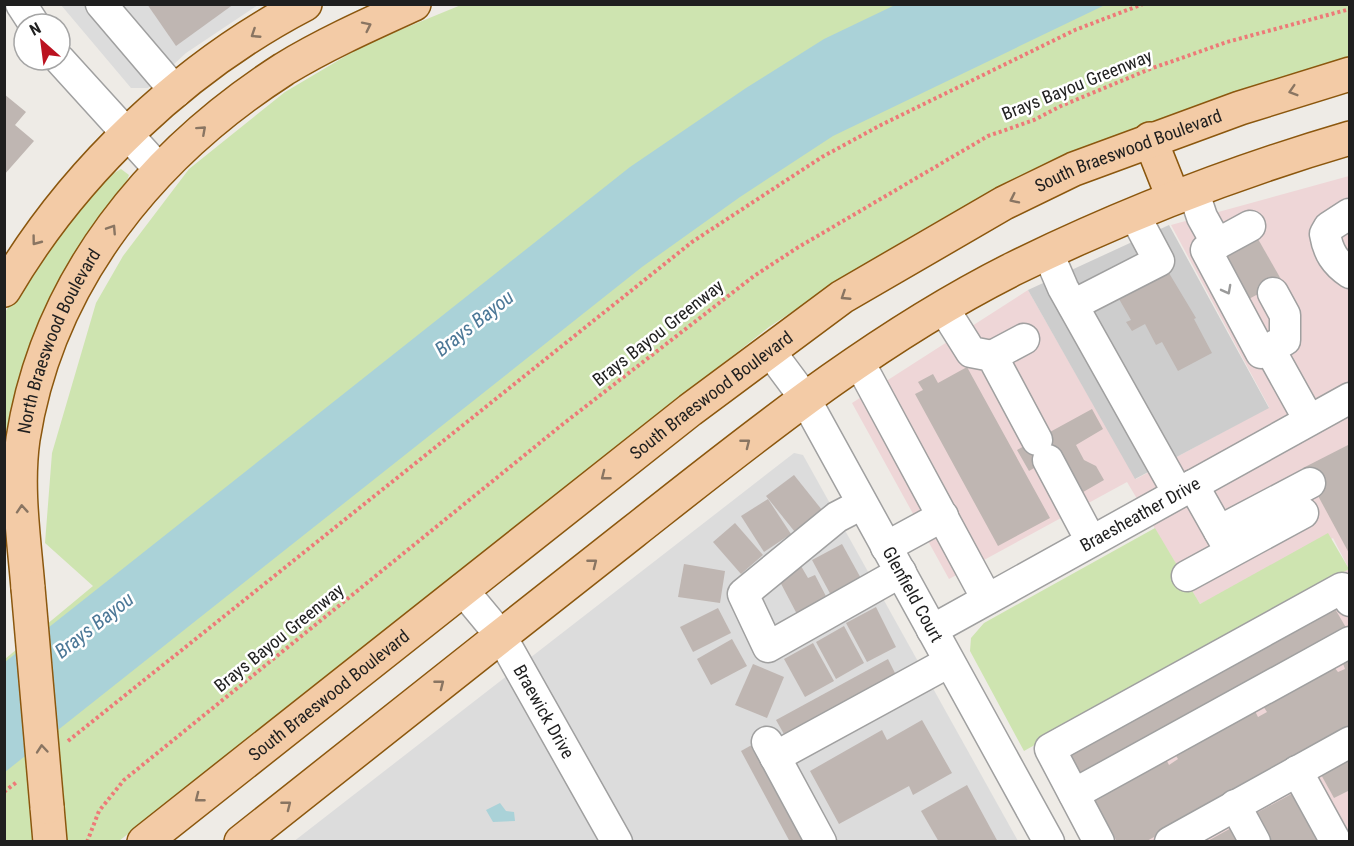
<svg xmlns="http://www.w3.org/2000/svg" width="1354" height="846" font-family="'Roboto Condensed',sans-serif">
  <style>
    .residential { fill: #dcdcdc }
    .commercial { fill: #eed6d7 }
    .religious { fill: #cdcdcd }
    .grass { fill: #cee4b0 }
    .water { fill: #aad2d8 }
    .building { fill: #bfb6b2 }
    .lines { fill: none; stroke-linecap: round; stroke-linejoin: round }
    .minor-casing { stroke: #a0a0a0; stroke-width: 33 }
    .major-casing { stroke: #8b570e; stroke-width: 36 }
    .path { stroke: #ed7a78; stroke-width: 4; stroke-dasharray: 3 3; stroke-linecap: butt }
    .minor { stroke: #fff; stroke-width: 30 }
    .major { stroke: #f3cba6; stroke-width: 33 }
    .major-bridge-casing { stroke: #8b570e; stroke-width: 36; stroke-linecap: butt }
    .major-bridge { stroke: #f3cba6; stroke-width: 33 }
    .oneway { stroke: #897562 }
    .oneway2 { stroke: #9a9a9a }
    .labels { text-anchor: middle; stroke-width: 5; stroke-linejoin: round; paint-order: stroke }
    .street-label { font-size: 18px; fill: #1f1f1f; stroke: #fff }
    .water-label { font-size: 20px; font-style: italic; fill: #4c7897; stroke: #fff }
  </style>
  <rect width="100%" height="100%" fill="#eeebe6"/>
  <g class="residential">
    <path d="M61,5H258L186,53L148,88H131Z"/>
    <path d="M794,453L803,455L1018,841L293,842Z"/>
  </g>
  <path class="commercial" d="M1349,176V841H1091L1038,742L1349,569L1333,538L1200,604L1127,482L949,579L852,403L1028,290L1136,479L1269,407L1171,225Z"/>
  <path class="religious" d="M1169,225L1269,408L1135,479L1028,290Z"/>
  <g class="grass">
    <path d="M461,5H1349V58C1218,95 1087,140 967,205C898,241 834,284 769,327L119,841L5,842V659L93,586L45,543L52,453L96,303L123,256L189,169L285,92L366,44Z"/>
    <path d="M121,169L129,175L120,199L85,244L7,540L5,541L4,314L38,260L77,210L109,176Z"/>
    <path d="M1155,528L1200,604L1328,533L1349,569L1024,751L970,651L971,638L984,623Z"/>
  </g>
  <g class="water">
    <path d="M895,5H1105L833,136L740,197L642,267L5,772V662L630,167L746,88L824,39Z"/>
    <path d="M500,803L506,811L514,812L515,821L493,822L486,810Z"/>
  </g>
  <g class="building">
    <path d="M147,4H234L176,46Z"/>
    <path d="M4,94L26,112L15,125L34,141L4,175Z"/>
    <path d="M1258,239L1282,281L1247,300L1223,258Z"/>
    <path d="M1166,268L1196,318L1194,319L1212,353L1178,371L1162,342L1156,345L1145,324L1132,331L1126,322L1131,320L1119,299Z"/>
    <path d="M967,367L1050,518L998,546L915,394L923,390L918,382L933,374L938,383Z"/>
    <path d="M1092,409L1103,429L1076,445L1084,460L1096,466L1104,480L1078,495L1056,455L1029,471L1017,450Z"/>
    <path d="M1350,444V555L1303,468Z"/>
    <path d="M794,475L822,510L795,532L766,496Z"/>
    <path d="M768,499L791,534L764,552L741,516Z"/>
    <path d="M735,523L763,555L741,574L713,542Z"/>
    <path d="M842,544L863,582L833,599L812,560Z"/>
    <path d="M684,564L725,571L720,603L678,597Z"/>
    <path d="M801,566L808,578L815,575L829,602L799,618L778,578Z"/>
    <path d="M1331,602L1348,631L1083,779L1067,750Z"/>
    <path d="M876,607L896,647L867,662L846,623Z"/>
    <path d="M718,608L731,633L693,652L680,627Z"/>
    <path d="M844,626L864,663L836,679L816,642Z"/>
    <path d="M732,639L747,666L711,685L697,659Z"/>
    <path d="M813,643L834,681L805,697L784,659Z"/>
    <path d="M1350,658V729L1145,842H1117L1094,799L1166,759L1169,765L1178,759L1175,754L1255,711L1258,717L1267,712L1263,706L1334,667L1338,672L1345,669L1342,661Z"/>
    <path d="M888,659L896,675L785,736L776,720Z"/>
    <path d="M753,664L784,677L767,718L735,705Z"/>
    <path d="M922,720L952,773L913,795L909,786L839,824L810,771L882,730L887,740Z"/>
    <path d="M757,742L809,842H790L741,751Z"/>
    <path d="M1350,755V790L1334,798L1319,771Z"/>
    <path d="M967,785L998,842H939L921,811Z"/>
    <path d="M1295,792L1323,842H1267L1253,815Z"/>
    <path d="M1233,827L1241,842H1206Z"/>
  </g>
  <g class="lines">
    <defs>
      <g id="minor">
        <path d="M21,4L34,24"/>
        <path d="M101,4L176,92"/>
        <path d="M60,60L159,169"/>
        <path d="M1193,190L1202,217L1217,244"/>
        <path d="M1349,214L1329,227L1325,234C1328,252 1335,263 1350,273"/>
        <path d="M1250,226L1206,250L1261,353L1285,340V315L1273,293"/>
        <path d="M1048,253L1063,288L1178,493"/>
        <path d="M1073,305L1159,261L1134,214"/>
        <path d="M944,309L971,352L992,356L1037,440"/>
        <path d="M1269,348L1309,420"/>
        <path id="s1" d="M769,350L804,397L1049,842"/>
        <path d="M992,356L1024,339"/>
        <path d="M859,362L987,599"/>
        <path d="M1048,460L1091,541"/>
        <path d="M1193,485L1229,549"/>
        <path d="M862,504L837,517L743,594L768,647L901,572"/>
        <path d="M1219,531L1310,483"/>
        <path d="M886,547L943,516"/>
        <path d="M1187,576L1303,513"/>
        <path id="s2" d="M462,589L501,636L617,842"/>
        <path id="s3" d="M932,630L1350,398"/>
        <path d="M767,742L821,842"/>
        <path d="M775,757L949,662"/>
        <path d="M1297,771L1336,842"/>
        <path d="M1074,794L1350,642"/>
        <path d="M1235,805L1255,842"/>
        <path d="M1099,842L1050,749L1342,588L1350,601"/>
        <path d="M1170,842L1350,742"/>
      </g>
      <g id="major">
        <path d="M1150,139L1173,197"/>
        <path d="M4,290C73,172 184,67 305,4"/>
        <path id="s4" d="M28,588C24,539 16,488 23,439C48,279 152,154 284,69C325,44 370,24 414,4"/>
        <path d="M47,807L50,842"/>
        <path id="s5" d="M144,842L690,410L842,297L1004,203L1074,169L1240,108L1350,74"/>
        <path d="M241,842C372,738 502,635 633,532C755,436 875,338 1015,268C1123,215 1234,172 1350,138"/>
      </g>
    </defs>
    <use href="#minor" class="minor-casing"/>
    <use href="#major" class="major-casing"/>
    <g class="path">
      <path d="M68,741L692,242L822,157L881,125L1075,30L1143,4"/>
      <path d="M4,792L18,781"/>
      <path d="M87,842L99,811L124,780L563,424L754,276L797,248L988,136L1034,120L1061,106L1150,69L1227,42L1350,9"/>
    </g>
    <use href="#minor" class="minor"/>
    <use href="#major" class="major"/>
    <defs>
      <path id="major-bridge" d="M28,588L47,807"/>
    </defs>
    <use href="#major-bridge" class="major-bridge-casing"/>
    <use href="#major-bridge" class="major-bridge"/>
  </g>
  <defs><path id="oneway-chevron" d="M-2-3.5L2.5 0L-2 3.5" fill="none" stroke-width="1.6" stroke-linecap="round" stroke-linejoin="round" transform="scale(1.5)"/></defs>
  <g class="oneway">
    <use href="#oneway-chevron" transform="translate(367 26) rotate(-26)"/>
    <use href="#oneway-chevron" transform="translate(255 34) rotate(147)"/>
    <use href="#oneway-chevron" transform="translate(1293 91) rotate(163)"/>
    <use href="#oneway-chevron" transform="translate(202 130) rotate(-42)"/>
    <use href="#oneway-chevron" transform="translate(1014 199) rotate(154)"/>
    <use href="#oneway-chevron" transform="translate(112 229) rotate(-57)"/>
    <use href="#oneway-chevron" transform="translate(36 241) rotate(127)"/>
    <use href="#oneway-chevron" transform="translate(845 296) rotate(147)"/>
    <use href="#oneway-chevron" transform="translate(746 443) rotate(-38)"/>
    <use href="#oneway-chevron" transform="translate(605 476) rotate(142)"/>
    <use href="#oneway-chevron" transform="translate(22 509) rotate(-94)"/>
    <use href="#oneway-chevron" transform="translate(593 563) rotate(-38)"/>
    <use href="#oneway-chevron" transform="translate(440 684) rotate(-38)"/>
    <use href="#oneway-chevron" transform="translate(42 749) rotate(-95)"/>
    <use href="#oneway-chevron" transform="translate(199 798) rotate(142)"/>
    <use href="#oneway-chevron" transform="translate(287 805) rotate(-38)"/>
  </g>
  <use class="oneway2" href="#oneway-chevron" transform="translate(1227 290) rotate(62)"/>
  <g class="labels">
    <g class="street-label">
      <text transform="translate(1077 85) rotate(-22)" y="6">Brays Bayou Greenway</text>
      <text dy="6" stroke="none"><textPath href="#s5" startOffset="1208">South Braeswood Boulevard</textPath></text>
      <text transform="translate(658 333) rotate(-38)" y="6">Brays Bayou Greenway</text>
      <text dy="6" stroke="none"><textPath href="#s4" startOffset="254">North Braeswood Boulevard</textPath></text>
      <text dy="6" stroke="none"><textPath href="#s5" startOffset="722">South Braeswood Boulevard</textPath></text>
      <text dy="6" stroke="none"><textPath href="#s3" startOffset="238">Braesheather Drive</textPath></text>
      <text dy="6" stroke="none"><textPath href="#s1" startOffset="284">Glenfield Court</textPath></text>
      <text transform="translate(279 638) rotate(-39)" y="6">Brays Bayou Greenway</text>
      <text dy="6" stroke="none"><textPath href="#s5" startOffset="236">South Braeswood Boulevard</textPath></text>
      <text dy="6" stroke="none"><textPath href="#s2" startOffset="148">Braewick Drive</textPath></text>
    </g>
    <g class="water-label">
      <text transform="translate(474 323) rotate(-38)" y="7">Brays Bayou</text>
      <text transform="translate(94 625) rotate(-38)" y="7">Brays Bayou</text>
    </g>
  </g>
  <rect width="1354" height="846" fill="none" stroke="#1f1f1f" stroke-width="12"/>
  <g transform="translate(42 42) rotate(332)"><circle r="28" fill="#ffffff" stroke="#a5a5a5" stroke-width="1.5"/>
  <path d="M0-4.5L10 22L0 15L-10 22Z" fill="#bb1220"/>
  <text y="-9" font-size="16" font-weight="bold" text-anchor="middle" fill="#1f1f1f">N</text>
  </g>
</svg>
